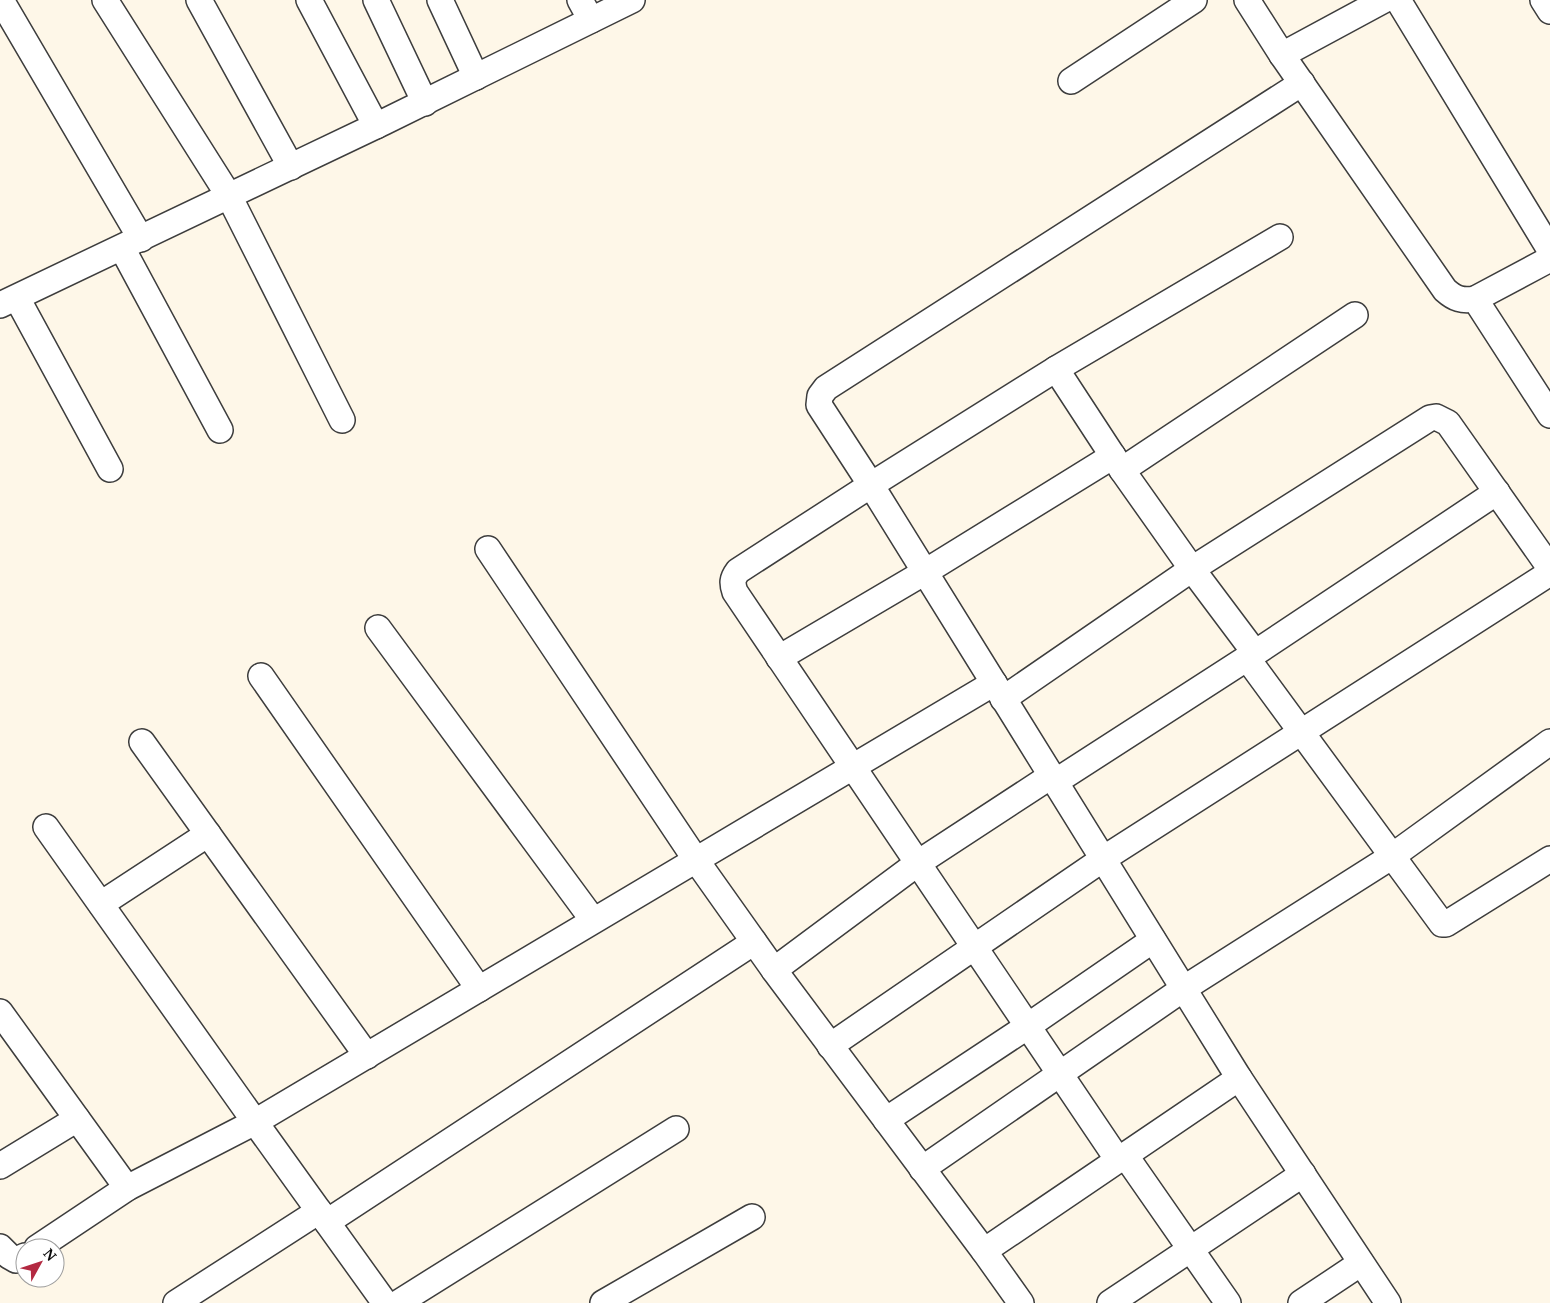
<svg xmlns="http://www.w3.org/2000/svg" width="1550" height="1303" font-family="'Noto Serif',serif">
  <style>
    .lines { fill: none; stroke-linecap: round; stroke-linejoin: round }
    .minor-casing { stroke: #3d3d3d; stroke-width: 28 }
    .minor { stroke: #fff; stroke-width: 25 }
  </style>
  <rect width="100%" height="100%" fill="#fef7e8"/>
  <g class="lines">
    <defs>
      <g id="minor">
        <path d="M1,0L141,239"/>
        <path d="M105,0L229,196L342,420"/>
        <path d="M199,0L291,167"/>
        <path d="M309,0L376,126"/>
        <path d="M376,0L425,103"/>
        <path d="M440,0L476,77"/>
        <path d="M580,0L591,20"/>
        <path d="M1247,0L1282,55L1445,290C1455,299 1462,301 1475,299L1550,259"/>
        <path d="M1398,0L1550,250"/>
        <path d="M1543,0L1550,11"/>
        <path d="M1282,55L1384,0"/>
        <path d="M1071,81L1194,0"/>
        <path d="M122,248L220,430"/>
        <path d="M17,298L110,469"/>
        <path d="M1475,299L1550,415"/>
        <path d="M0,305L384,122L632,0"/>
        <path d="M1056,369L1122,470L1192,569L1255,653"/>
        <path d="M1122,470L1355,315"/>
        <path d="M488,549L696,860L994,683"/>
        <path d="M378,628L593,920"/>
        <path d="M779,658L925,572L1113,456"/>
        <path d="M1247,658L1442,924H1446L1550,859"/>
        <path d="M261,676L479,989"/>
        <path d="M1003,699L1192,569L1430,418L1436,417L1448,423L1550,568"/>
        <path d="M142,742L367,1056"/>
        <path d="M1055,782L1255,653L1497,492"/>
        <path d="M101,904L208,834"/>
        <path d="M774,970L918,863L1051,776"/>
        <path d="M0,1012L127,1188"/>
        <path d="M830,1046L1103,859L1550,573"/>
        <path d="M1239,1078L871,485L819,405L820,396L826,388L1302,83"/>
        <path d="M886,1120L1028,1026L1153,940"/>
        <path d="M1125,1155L1228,1303"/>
        <path d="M1118,1160L735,592C732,583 732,579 738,571L871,485L1056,369L1280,237"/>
        <path d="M0,1166L77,1119"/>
        <path d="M922,1169L1183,989L1391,857L1550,742"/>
        <path d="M327,1222L754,942"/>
        <path d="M0,1247L9,1256L16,1260L25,1256"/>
        <path d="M37,1248L127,1188L255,1122L46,827"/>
        <path d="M176,1303L319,1211"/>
        <path d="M385,1303L255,1122L696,860L774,970L984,1251"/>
        <path d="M398,1303L676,1129"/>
        <path d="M603,1303L752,1217"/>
        <path d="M1021,1303L984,1251L1239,1078L1388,1303"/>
        <path d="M1110,1303L1303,1174"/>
        <path d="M1301,1303L1361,1263"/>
      </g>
    </defs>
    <use href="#minor" class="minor-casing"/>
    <use href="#minor" class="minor"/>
  </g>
  <g transform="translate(40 1263) rotate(50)"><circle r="24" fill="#ffffff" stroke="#9d9d9d"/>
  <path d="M0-4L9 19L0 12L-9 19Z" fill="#b32941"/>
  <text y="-8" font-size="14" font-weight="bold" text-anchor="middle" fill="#0a0a0a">N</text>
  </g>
</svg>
